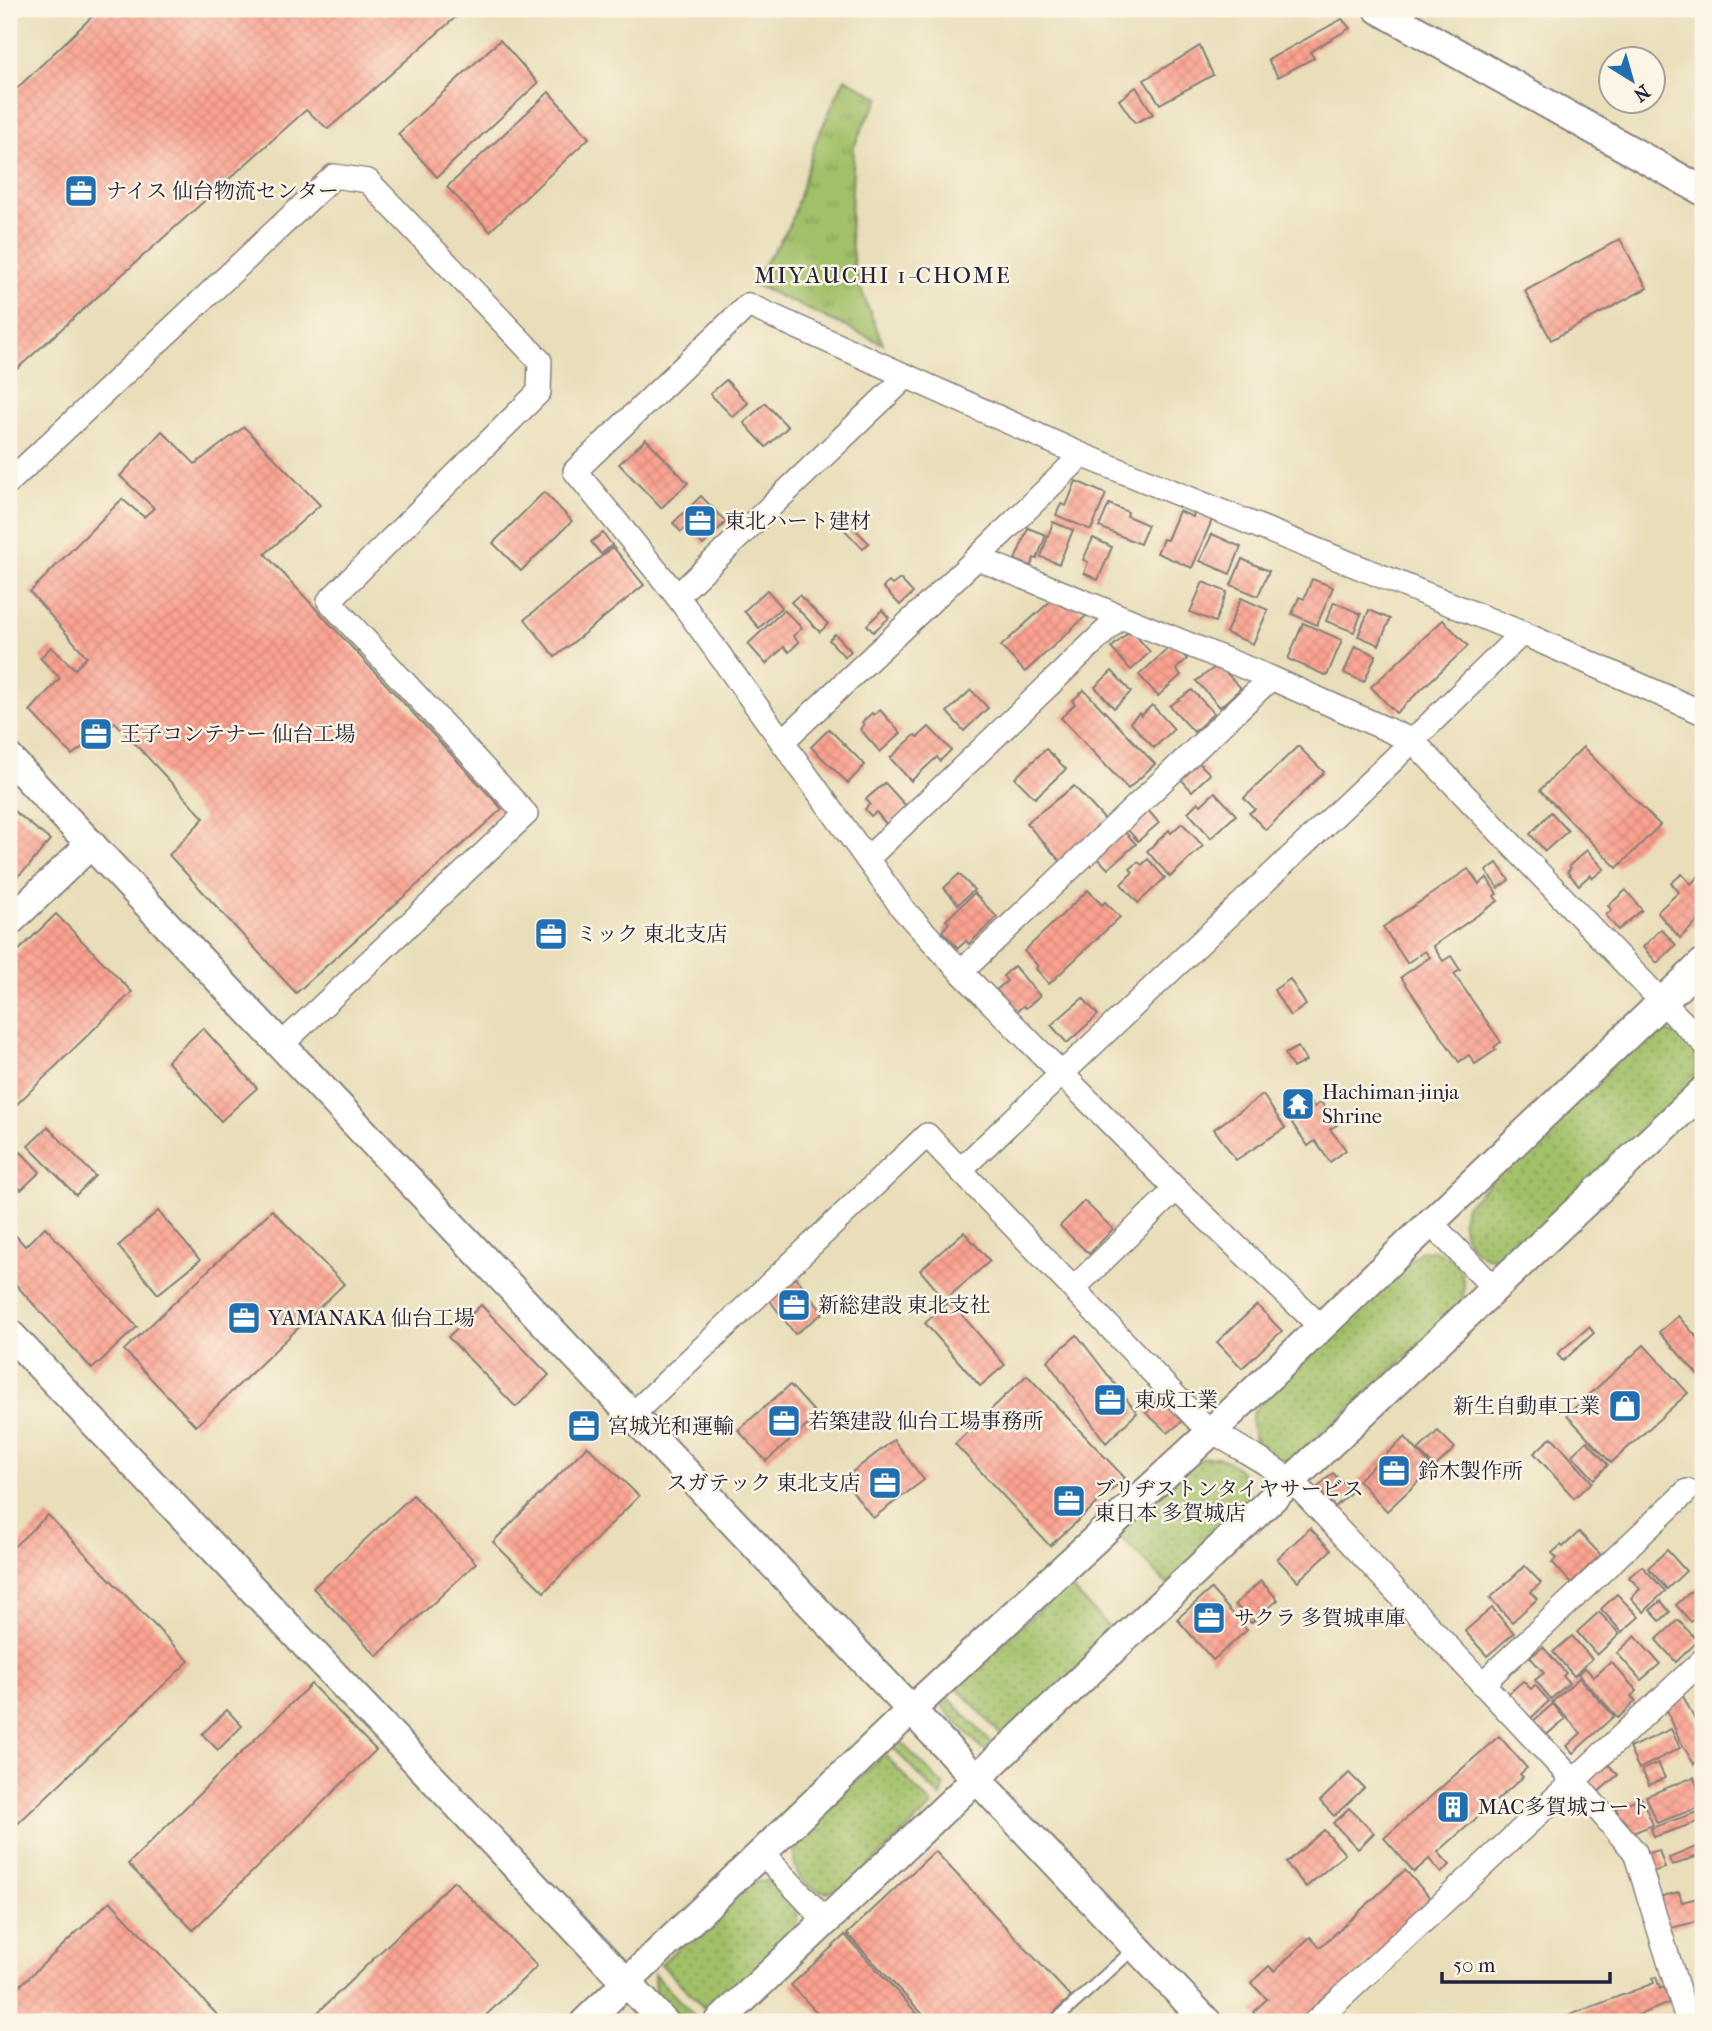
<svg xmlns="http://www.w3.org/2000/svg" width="1712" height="2031" font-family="'IM FELL French Canon','Noto Serif JP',serif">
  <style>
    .grass { fill: url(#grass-dots); stroke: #627152; stroke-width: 2 }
    .park { fill: url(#park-tufts); stroke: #627152; stroke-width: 2 }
    .building { fill: url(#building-cross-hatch) }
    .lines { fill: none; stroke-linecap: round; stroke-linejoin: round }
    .service-casing { stroke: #86807a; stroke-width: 14 }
    .minor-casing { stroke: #86807a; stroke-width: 26 }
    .tertiary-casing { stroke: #86807a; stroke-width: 32 }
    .service { stroke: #fff; stroke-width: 10 }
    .minor { stroke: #fff; stroke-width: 23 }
    .tertiary { stroke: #fff; stroke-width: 28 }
    .labels { text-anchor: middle; stroke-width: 5; stroke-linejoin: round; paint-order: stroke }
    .poi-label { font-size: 21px; fill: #22223b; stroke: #fcf5e5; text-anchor: start }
    .neighbourhood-label { font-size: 23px; letter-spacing: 2px; fill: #22223b; stroke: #fcf5e5 }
  </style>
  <defs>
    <pattern id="grass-dots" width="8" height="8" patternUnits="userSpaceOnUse" patternTransform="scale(1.75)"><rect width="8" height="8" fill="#a1c068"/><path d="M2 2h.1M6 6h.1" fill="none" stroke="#839c57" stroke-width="1.8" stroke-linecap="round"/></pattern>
    <pattern id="park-tufts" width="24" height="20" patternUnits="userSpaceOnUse" patternTransform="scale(1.75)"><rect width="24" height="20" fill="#a1c068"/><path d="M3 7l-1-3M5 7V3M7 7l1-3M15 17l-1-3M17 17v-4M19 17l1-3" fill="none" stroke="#839c57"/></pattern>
    <pattern id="building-cross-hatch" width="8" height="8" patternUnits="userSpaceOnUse" patternTransform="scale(1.75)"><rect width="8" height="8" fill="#fba290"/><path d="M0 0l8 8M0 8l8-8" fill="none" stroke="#d78b7d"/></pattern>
  </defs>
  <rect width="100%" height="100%" fill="#fcf5e5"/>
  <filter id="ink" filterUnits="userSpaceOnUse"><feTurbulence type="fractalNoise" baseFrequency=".0143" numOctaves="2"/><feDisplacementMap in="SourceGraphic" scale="14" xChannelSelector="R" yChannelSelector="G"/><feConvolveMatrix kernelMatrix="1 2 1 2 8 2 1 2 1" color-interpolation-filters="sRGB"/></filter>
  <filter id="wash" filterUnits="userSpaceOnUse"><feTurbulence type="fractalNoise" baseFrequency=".00686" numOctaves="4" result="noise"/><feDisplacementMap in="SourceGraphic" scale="28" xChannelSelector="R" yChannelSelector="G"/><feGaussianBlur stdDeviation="1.57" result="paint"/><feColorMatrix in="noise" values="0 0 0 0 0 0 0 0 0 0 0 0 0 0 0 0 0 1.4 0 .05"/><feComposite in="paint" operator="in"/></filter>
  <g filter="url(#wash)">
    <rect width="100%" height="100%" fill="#e9deb9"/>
    <g class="grass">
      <path d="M1652,1031C1688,1030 1706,1055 1690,1088L1512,1256C1479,1267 1455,1239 1465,1207L1641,1036Z"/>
      <path d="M1434,1250C1460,1258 1471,1282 1459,1307L1295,1460C1265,1464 1245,1437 1254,1409L1421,1251Z"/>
      <path d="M1217,1457C1240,1464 1250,1479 1247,1503L1168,1585L1118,1534L1193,1463L1204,1458Z"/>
      <path d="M1067,1583L1115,1634L1004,1738L956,1687Z"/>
      <path d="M946,1695L995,1747L987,1750L982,1749L942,1706Z"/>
      <path d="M896,1743H902L944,1786L941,1798L891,1746Z"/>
      <path d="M884,1754L932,1806L844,1889C807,1902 782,1867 800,1835Z"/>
      <path d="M767,1881C795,1890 804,1911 792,1938L711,2015L661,1964L743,1886L755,1882Z"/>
      <path d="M654,1974L700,2022H685L655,1993Z"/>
    </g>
    <path class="park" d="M845,78L880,98L865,122L854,147L850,233L854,265L862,292L883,344L751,283L779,243L791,223L815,143Z"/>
    <g id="blocks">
      <g class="building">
        <path d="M100,9H465L328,129L306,110L9,376V96Z"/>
        <path d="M1342,19L1350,28L1310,52L1314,58L1278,77L1268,60Z"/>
        <path d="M500,40L538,83L437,177L398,134Z"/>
        <path d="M1200,46L1213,75L1160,104L1144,80Z"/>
        <path d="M1136,87L1153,114L1135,123L1119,100Z"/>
        <path d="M549,92L589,138L490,231L447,187Z"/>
        <path d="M1620,239L1647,288L1551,340L1525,291Z"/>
        <path d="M726,380L748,403L733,417L710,394Z"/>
        <path d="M765,403L788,427L766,447L744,423Z"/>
        <path d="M244,427L320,505L265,554L502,809L296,993L169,855L204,818L115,722L72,755L30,711L60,678L40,658L51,647L75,669L87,657L30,592L122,499L144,517L154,508L120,476L162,431L195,464Z"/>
        <path d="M646,439L688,483L661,508L619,464Z"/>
        <path d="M1076,481L1106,494L1091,530L1056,515L1061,504L1066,506Z"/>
        <path d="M544,492L572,521L521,571L493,543Z"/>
        <path d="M701,496L726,522L703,545L686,527L681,532L673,523Z"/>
        <path d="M1109,504L1128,512L1127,516L1148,525L1140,544L1099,527Z"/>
        <path d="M1179,511L1193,517L1194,513L1212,520L1192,568L1157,553L1163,539L1167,540Z"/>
        <path d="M846,520L869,543L863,549L840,525Z"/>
        <path d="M1053,522L1073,530L1059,564L1041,557Z"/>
        <path d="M1028,528L1046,535L1037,559L1034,558L1031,566L1015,560Z"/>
        <path d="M603,533L612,545L601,554L591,542Z"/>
        <path d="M1212,534L1241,547L1230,574L1200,561Z"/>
        <path d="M1093,538L1112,547L1098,580L1084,573L1088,562L1083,560Z"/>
        <path d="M613,547L644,585L555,657L525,619Z"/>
        <path d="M1242,559L1269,571L1258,596L1231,585Z"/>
        <path d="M900,579L913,593L900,605L883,587L889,582L892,585Z"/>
        <path d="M1312,579L1333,587L1317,625L1292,614L1299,597L1304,599Z"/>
        <path d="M1203,582L1227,592L1215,622L1190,612Z"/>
        <path d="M767,590L782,607L759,628L744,611Z"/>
        <path d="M799,595L828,624L820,632L791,602Z"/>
        <path d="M1055,597L1066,608L1073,602L1086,616L1025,672L1001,646Z"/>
        <path d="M1241,598L1268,610L1253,644L1226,633Z"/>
        <path d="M1334,602L1361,614L1354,632L1326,621Z"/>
        <path d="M784,610L802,628L793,636L799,642L789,652L784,647L766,664L748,644Z"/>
        <path d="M882,610L889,618L873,632L867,625Z"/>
        <path d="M1369,610L1390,619L1379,645L1358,636Z"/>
        <path d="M1443,620L1468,646L1396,713L1371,687Z"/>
        <path d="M1303,623L1342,640L1327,676L1288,659Z"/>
        <path d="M1131,630L1150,652L1131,670L1111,648Z"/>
        <path d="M835,634L851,651L845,657L829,640Z"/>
        <path d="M1173,644L1187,659L1176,669L1181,675L1158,696L1139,675Z"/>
        <path d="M1355,646L1376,655L1364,682L1344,673Z"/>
        <path d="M1218,665L1241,688L1220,707L1196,681Z"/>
        <path d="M1112,671L1131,692L1114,708L1095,687Z"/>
        <path d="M971,690L988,708L964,731L947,712Z"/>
        <path d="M1084,690L1155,764L1128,789L1061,718L1075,704L1072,701Z"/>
        <path d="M1192,690L1214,713L1194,732L1170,706Z"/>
        <path d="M1152,705L1174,729L1154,748L1130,722L1139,713L1141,716Z"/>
        <path d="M880,710L901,733L880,752L860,729L864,724L862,722L872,713L874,715Z"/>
        <path d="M929,727L951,750L940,761L937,757L911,781L890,758L915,735L918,737Z"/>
        <path d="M829,729L865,765L848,783L811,747Z"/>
        <path d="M1298,746L1324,772L1266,830L1249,813L1255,809L1244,798Z"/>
        <path d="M1583,747L1660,825L1617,868L1540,790Z"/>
        <path d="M1046,749L1066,769L1035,798L1015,778Z"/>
        <path d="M1197,761L1210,774L1192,791L1179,777Z"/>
        <path d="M885,783L907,807L887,825L876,812L871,816L865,809L870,804L866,799Z"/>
        <path d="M1074,786L1106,821L1061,862L1026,823Z"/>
        <path d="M1215,792L1236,815L1211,838L1188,812L1198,802L1201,805Z"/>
        <path d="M9,807L50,840L29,866L9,884Z"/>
        <path d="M1147,809L1159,823L1138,841L1126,828Z"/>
        <path d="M1551,812L1568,831L1545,851L1530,834Z"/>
        <path d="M1182,823L1203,846L1170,877L1147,851L1169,830L1171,833Z"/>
        <path d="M1124,831L1136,844L1108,869L1096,856Z"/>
        <path d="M1587,850L1604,869L1593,878L1590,875L1579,885L1567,872L1571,868L1569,866Z"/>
        <path d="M1148,859L1165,878L1138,903L1121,884L1133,872L1130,869L1138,862L1142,865Z"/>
        <path d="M1497,863L1509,880L1498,888L1486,871Z"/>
        <path d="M1468,869L1479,884L1487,878L1497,894L1494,896L1498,901L1433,946L1443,961L1451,956L1460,970L1454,974L1501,1042L1494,1047L1496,1050L1475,1064L1469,1055L1459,1062L1401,977L1430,957L1425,951L1407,963L1383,927Z"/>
        <path d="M1703,872V916L1680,938L1657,912L1679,892L1671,883L1682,874L1691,884Z"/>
        <path d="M959,874L974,890L958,904L944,888Z"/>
        <path d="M1088,890L1102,905L1105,902L1120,917L1049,984L1036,969L1038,966L1024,951Z"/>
        <path d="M1626,890L1642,910L1618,930L1606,915L1612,910L1608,906Z"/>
        <path d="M974,893L997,917L969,944L966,941L958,948L942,931L949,923L946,920Z"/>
        <path d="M56,914L132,992L9,1112V960Z"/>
        <path d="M1661,929L1676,945L1657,963L1643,947Z"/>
        <path d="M1014,966L1040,996L1026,1008L1023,1006L1016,1012L996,990L1007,981L1003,976Z"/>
        <path d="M1290,979L1306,1005L1290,1016L1274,990Z"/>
        <path d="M1083,998L1098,1015L1067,1043L1051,1025Z"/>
        <path d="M203,1028L257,1088L221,1121L167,1061Z"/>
        <path d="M1298,1047L1306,1061L1293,1068L1285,1054Z"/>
        <path d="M1263,1095L1285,1128L1236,1160L1214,1129Z"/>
        <path d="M1321,1102L1337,1125L1330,1129L1346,1150L1330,1162L1315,1141L1308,1146L1292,1123L1299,1119L1295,1114L1311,1103L1314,1107Z"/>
        <path d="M48,1127L95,1176L76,1195L28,1146Z"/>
        <path d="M21,1152L40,1172L21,1190L9,1177V1164Z"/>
        <path d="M1084,1201L1113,1229L1089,1254L1060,1226Z"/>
        <path d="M272,1210L344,1284L196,1426L124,1350Z"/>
        <path d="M158,1211L200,1260L158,1294L118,1246Z"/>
        <path d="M45,1227L137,1327L92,1369L9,1277V1228L25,1246Z"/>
        <path d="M964,1232L990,1261L945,1300L920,1270Z"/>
        <path d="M796,1277L823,1313L795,1334L768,1298Z"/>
        <path d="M950,1301L1005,1365L980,1386L925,1323Z"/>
        <path d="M481,1305L549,1375L516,1407L448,1337Z"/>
        <path d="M1257,1305L1282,1331L1242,1368L1217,1342Z"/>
        <path d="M1678,1316L1703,1344V1376L1701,1378L1659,1332Z"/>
        <path d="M1589,1327L1594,1333L1563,1361L1557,1354Z"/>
        <path d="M1077,1335L1137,1413L1106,1443L1047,1361Z"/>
        <path d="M1644,1345L1688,1393L1611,1463L1567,1415Z"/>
        <path d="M1027,1375L1125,1478L1050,1546L955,1444Z"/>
        <path d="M790,1385L818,1416L766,1461L738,1430Z"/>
        <path d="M1161,1396L1184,1420L1168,1433L1146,1413Z"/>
        <path d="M1438,1431L1455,1448L1435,1467L1418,1450Z"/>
        <path d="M1405,1437L1433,1468L1387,1511L1358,1480Z"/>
        <path d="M1552,1437L1592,1482L1574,1498L1534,1453Z"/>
        <path d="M894,1440L924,1480L873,1518L843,1479Z"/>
        <path d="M1587,1441L1608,1465L1594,1479L1572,1455Z"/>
        <path d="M587,1446L639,1496L544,1592L493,1542Z"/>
        <path d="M1333,1473L1351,1492L1335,1507L1317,1488Z"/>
        <path d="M413,1495L476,1563L377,1656L313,1588Z"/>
        <path d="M48,1515L189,1661L9,1832V1551Z"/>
        <path d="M1310,1528L1331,1550L1298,1581L1277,1559Z"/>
        <path d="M1579,1532L1601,1555L1571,1583L1552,1562L1557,1558L1552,1553L1561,1545L1563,1547Z"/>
        <path d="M1667,1550L1686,1571L1667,1589L1648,1568Z"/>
        <path d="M1525,1566L1541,1583L1530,1592L1537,1599L1512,1622L1490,1598Z"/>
        <path d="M1642,1566L1665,1591L1644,1612L1631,1598L1640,1589L1629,1577Z"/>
        <path d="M1261,1581L1278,1600L1251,1623L1235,1604Z"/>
        <path d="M1696,1587L1703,1595V1620L1699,1616L1691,1622L1676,1605Z"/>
        <path d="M1211,1589L1247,1630L1213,1660L1177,1619Z"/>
        <path d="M1617,1594L1639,1617L1622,1632L1601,1609Z"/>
        <path d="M1661,1601L1670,1612L1660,1621L1650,1610Z"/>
        <path d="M1492,1608L1514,1633L1487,1656L1465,1631Z"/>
        <path d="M1599,1612L1620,1634L1597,1655L1577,1632Z"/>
        <path d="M1678,1620L1698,1641L1676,1662L1656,1640Z"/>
        <path d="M1572,1636L1592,1659L1574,1676L1553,1652Z"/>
        <path d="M1635,1636L1660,1664L1641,1680L1617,1653Z"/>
        <path d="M1543,1647L1566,1673L1563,1676L1569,1683L1551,1699L1535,1680L1544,1673L1530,1657Z"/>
        <path d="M1611,1662L1637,1691L1631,1696L1636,1701L1618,1718L1578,1674L1585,1668L1594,1677Z"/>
        <path d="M1579,1678L1614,1716L1573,1753L1567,1746L1581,1733L1552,1702Z"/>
        <path d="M1523,1681L1531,1689L1535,1685L1549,1701L1530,1719L1508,1694Z"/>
        <path d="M311,1684L376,1750L193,1930L128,1864Z"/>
        <path d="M1680,1690L1699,1728L1703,1725V1758L1694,1764L1679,1739L1664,1703Z"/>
        <path d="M1553,1704L1565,1719L1544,1737L1532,1722Z"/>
        <path d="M227,1710L242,1726L218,1750L202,1734Z"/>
        <path d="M1671,1729L1680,1748L1639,1769L1629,1748Z"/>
        <path d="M1499,1736L1527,1768L1520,1774L1523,1777L1438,1852L1450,1865L1441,1873L1429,1859L1414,1872L1384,1838Z"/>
        <path d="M1606,1762L1618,1775L1598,1792L1586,1778Z"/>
        <path d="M1658,1763L1665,1778L1649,1785L1642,1770Z"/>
        <path d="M1349,1773L1364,1788L1334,1816L1320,1801Z"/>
        <path d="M1694,1777L1703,1806L1657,1823L1646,1796Z"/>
        <path d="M1641,1797L1653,1825L1630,1834L1625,1822L1622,1823L1616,1808Z"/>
        <path d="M1349,1808L1374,1833L1358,1849L1333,1823Z"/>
        <path d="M1703,1810V1820L1654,1837L1651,1828Z"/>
        <path d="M1324,1830L1345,1854L1306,1887L1286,1863Z"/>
        <path d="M1703,1844V1854L1672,1866L1669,1858Z"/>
        <path d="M1659,1850L1665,1868L1648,1873L1642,1855Z"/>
        <path d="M935,1851L1071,1997L1044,2022H930L847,1934Z"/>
        <path d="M1405,1870L1434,1902L1303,2022H1263L1253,2012L1267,1999L1251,1983L1269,1966L1274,1971L1310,1937L1320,1947Z"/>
        <path d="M454,1881L537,1966L479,2022H308Z"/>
        <path d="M1679,1892L1682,1902L1701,1897L1703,1920L1667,1929L1659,1897Z"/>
        <path d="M110,1901L224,2022H9V1996Z"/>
        <path d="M845,1935L925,2022H826L791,1985Z"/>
        <path d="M1656,1977L1660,1989L1664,1987L1670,2003L1620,2022H1563L1562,2018L1654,1983L1652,1978Z"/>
      </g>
    </g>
  </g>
  <g filter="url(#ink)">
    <use href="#blocks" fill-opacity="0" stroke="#86807a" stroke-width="2"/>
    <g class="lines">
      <defs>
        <path id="service" d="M1054,2022L1136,1947"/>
        <g id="minor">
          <path d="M907,376L677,596L575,471L748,305L1082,455"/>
          <path d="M9,482L334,176L368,181L540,361L539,392L329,601L526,814L281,1045"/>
          <path d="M977,558L1271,678"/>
          <path d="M677,596L903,909L961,972"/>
          <path d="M782,742L977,558L1082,455L1522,633L1703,713"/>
          <path d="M867,859L1120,617"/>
          <path d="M960,1170L1390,763L1522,633"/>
          <path d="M1430,1222L1495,1289"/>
          <path d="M1074,1288L1176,1189"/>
          <path d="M1320,1326L1176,1189L961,972L1271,678L1413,741L1662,1002L1703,1042"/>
          <path d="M632,1415L927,1135L1198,1420C1231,1447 1273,1462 1303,1492L1573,1780L1635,1852L1688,2022"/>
          <path d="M1482,1684L1687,1491"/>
          <path d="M762,1853L826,1921"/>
          <path d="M1315,2022L1703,1660"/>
        </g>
        <g id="tertiary">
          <path d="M1378,9L1703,191"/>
          <path d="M9,758L1207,2022"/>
          <path d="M9,922L91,844"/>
          <path d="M9,1333L664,2022"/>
          <path d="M585,2022L911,1710L1212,1431L1703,963"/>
          <path d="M719,2022L1703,1091"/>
        </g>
      </defs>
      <use href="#service" class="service-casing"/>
      <use href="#minor" class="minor-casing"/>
      <use href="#tertiary" class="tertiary-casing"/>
      <use href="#service" class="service"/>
      <use href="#minor" class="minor"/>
      <use href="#tertiary" class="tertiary"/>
    </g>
  </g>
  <defs>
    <symbol id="office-square" viewBox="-11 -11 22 22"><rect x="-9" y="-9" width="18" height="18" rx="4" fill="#1f6fb2" stroke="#fcf5e5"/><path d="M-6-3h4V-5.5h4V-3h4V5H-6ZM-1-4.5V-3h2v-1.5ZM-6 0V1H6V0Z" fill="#fff"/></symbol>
    <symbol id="temple-square" viewBox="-11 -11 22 22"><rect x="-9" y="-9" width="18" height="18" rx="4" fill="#1f6fb2" stroke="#fcf5e5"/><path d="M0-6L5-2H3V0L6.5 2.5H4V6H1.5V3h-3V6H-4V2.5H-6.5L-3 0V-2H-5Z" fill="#fff"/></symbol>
    <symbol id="shop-square" viewBox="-11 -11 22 22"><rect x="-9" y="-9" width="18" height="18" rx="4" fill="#1f6fb2" stroke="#fcf5e5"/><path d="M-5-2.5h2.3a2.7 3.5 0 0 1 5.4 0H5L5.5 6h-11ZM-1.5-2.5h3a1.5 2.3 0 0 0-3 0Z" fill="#fff"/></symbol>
    <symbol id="building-square" viewBox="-11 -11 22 22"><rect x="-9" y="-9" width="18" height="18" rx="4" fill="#1f6fb2" stroke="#fcf5e5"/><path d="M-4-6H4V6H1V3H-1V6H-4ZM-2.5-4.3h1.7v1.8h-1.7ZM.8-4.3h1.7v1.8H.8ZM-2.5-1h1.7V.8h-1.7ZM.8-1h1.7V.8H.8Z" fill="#fff"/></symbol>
  </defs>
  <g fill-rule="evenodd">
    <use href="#office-square" x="62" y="172" width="38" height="38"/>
    <use href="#office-square" x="681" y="502" width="38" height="38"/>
    <use href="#office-square" x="77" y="715" width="38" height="38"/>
    <use href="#office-square" x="532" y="915" width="38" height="38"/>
    <use href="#temple-square" x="1279" y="1085" width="38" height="38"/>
    <use href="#office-square" x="775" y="1286" width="38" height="38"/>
    <use href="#office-square" x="225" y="1299" width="38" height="38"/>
    <use href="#office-square" x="1091" y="1381" width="38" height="38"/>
    <use href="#shop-square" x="1606" y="1387" width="38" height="38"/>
    <use href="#office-square" x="765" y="1402" width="38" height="38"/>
    <use href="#office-square" x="565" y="1407" width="38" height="38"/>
    <use href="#office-square" x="1375" y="1452" width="38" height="38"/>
    <use href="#office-square" x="866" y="1464" width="38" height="38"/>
    <use href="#office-square" x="1050" y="1482" width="38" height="38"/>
    <use href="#office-square" x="1190" y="1599" width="38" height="38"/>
    <use href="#building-square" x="1434" y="1788" width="38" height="38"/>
  </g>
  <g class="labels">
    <g class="poi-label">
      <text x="106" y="198">ナイス 仙台物流センター</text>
      <text x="724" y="528">東北ハート建材</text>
      <text x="120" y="741">王子コンテナー 仙台工場</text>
      <text x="576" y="941">ミック 東北支店</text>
      <text x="1322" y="1099">Hachiman-jinja<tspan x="1322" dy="24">Shrine</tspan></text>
      <text x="818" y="1312">新総建設 東北支社</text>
      <text x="268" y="1325">YAMANAKA 仙台工場</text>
      <text x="1134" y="1407">東成工業</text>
      <text x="1600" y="1413" text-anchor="end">新生自動車工業</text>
      <text x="808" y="1428">若築建設 仙台工場事務所</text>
      <text x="608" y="1433">宮城光和運輸</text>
      <text x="1418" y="1478">鈴木製作所</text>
      <text x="860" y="1490" text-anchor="end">スガテック 東北支店</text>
      <text x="1094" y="1496">ブリヂストンタイヤサービス<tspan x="1094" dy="24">東日本 多賀城店</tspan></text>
      <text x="1234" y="1625">サクラ 多賀城車庫</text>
      <text x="1478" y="1814">MAC多賀城コート</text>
    </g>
    <g class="neighbourhood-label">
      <text x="883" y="283">MIYAUCHI 1-CHOME</text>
    </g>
  </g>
  <rect width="1712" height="2031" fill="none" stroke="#fcf5e5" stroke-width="35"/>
  <g transform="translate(1632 80) rotate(143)"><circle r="33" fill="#fcf5e5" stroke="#a5a1a1" stroke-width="2"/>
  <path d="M0-5L12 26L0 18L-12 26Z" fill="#1f6fb2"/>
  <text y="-10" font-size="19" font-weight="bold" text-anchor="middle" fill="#22223b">N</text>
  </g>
  <path d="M1442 1972v10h168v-10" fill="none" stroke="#22223b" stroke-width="3.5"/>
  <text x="1453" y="1972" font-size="21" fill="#22223b" stroke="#fcf5e5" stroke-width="5" paint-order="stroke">50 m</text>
</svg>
